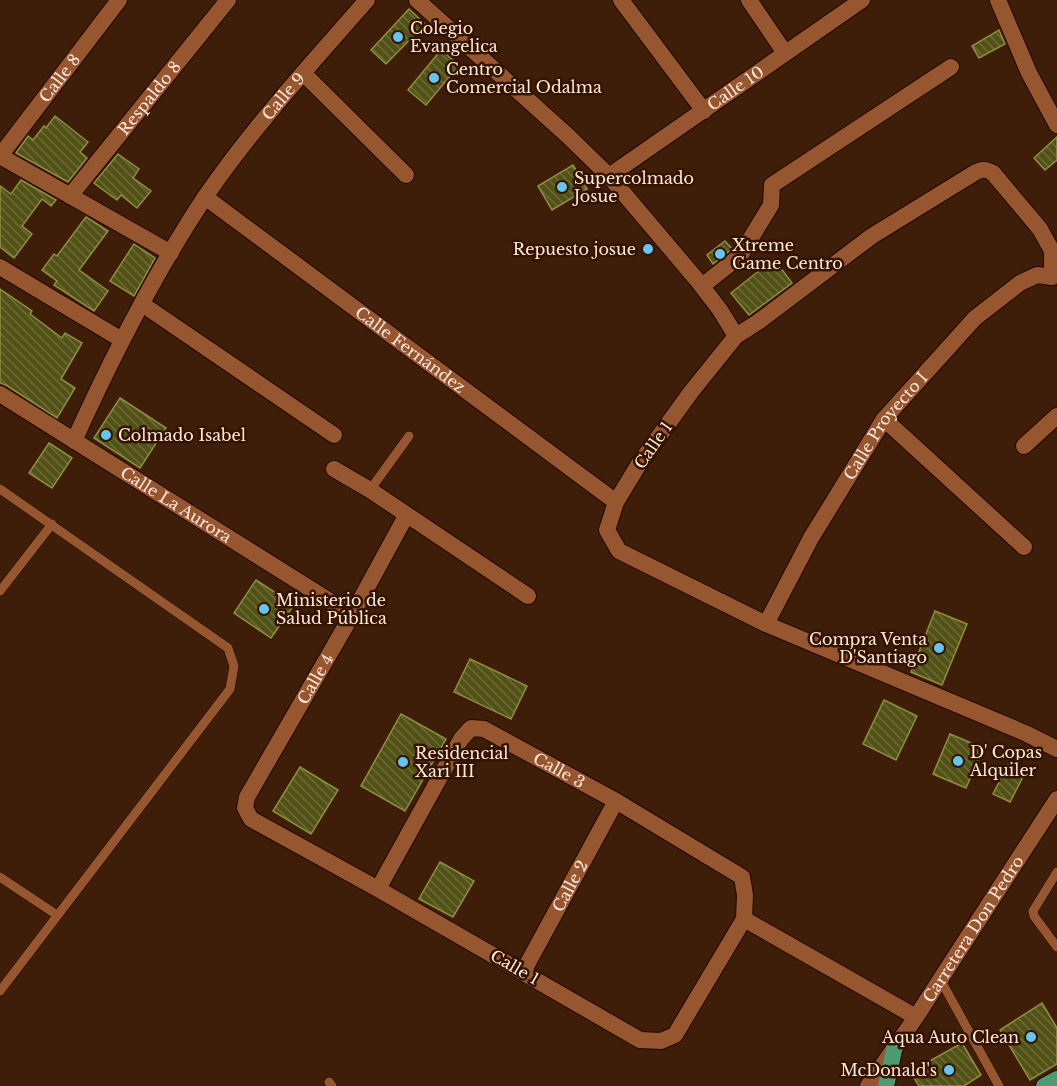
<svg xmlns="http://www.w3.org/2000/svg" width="1057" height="1086" font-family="'Libre Baskerville',serif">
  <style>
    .building { fill: url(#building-back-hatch); stroke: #8e8f42; stroke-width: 1.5 }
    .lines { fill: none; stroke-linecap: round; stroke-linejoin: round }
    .service-casing { stroke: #240600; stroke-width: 10 }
    .minor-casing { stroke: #240600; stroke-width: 18 }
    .tertiary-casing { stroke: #240600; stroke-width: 18 }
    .primary-casing { stroke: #240600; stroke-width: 18 }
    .service { stroke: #965630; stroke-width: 9 }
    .minor { stroke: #965630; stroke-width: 16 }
    .tertiary { stroke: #965630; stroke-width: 16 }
    .primary { stroke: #509a71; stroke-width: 16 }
    .poi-dot { fill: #66c4ef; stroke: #341401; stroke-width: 2 }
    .labels { text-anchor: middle; stroke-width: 5; stroke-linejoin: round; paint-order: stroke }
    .poi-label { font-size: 16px; fill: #ffe8dc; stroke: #341401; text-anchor: start }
    .street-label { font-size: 16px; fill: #ffe8dc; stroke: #341401 }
  </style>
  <defs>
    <pattern id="building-back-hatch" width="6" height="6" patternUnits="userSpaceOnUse" patternTransform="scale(1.5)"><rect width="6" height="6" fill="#525217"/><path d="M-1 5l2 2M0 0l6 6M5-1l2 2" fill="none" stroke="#6c6b38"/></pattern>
  </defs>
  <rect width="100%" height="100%" fill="#3e1d09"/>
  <g class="building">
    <path d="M409,9L425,24L386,64L371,50Z"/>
    <path d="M999,30L1005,44L979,58L972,46Z"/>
    <path d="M441,50L459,65L426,105L408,90Z"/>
    <path d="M55,116L88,142L80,152L87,158L68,182L16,153L28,136L33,140L44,126L46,128Z"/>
    <path d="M1057,137V160L1045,170L1034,158Z"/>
    <path d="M118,154L139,169L133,178L151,191L137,208L121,195L117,200L94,183Z"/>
    <path d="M573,165L587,189L552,210L538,186Z"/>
    <path d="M21,180L56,200L51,206L42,199L22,226L32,234L14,258L0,247V186L11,194Z"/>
    <path d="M86,217L108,231L79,270L108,291L94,311L54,285L57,281L42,270L54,254L57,256Z"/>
    <path d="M725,241L732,249L713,264L707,255Z"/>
    <path d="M134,244L155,258L134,296L110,281Z"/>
    <path d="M774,259L792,283L749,315L731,293Z"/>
    <path d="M0,289L32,311L30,314L62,338L65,333L82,343L61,379L75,388L57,418L6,385L0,383Z"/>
    <path d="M120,398L166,428L140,468L94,438Z"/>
    <path d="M49,443L72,458L52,488L29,473Z"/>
    <path d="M256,580L294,605L271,638L234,613Z"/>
    <path d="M935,611L967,624L942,685L911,672Z"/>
    <path d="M470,659L527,686L511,719L454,692Z"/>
    <path d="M884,700L917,716L896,760L863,744Z"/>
    <path d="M401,714L446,739L405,811L361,786Z"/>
    <path d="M950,734L983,748L966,788L933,774Z"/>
    <path d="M1008,765L1025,773L1010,802L993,794Z"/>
    <path d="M300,767L338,790L311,834L273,811Z"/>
    <path d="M440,862L474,881L453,917L419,899Z"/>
    <path d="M1042,1003L1057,1028V1064L1030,1080L1000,1030Z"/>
    <path d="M962,1043L981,1075L964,1086H919L914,1078L924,1064Z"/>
  </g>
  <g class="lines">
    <defs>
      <g id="service">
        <path d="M0,489L228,648L234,666L230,689L0,991"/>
        <path d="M370,490L409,436"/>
        <path d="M0,591L52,524"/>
        <path d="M1057,872L1033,911L1034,916L1057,947"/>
        <path d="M0,877L57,915"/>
        <path d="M940,979L999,1086"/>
        <path d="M329,1082L332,1086"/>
      </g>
      <g id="minor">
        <path d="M417,0L568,136L609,176L697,280L720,310L736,336"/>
        <path d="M621,0L704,111"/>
        <path d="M749,0L785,53"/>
        <path d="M998,0L1029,73L1057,125"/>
        <path d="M303,73L406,175"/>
        <path d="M0,156L171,253"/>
        <path id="s1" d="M0,156L119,0"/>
        <path id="s2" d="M609,176L862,0"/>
        <path id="s3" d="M70,196L228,0"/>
        <path id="s4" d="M205,197L616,502"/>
        <path d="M0,267L122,340"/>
        <path d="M1052,277V251L1040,229L993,173C986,169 983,169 976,172L872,236L758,322L736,336L691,392L639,464L616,502L607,530L619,551L766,624L1025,733L1057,749"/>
        <path d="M702,286L740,256L771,205L772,185L951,67"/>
        <path d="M142,304L334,435"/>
        <path id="s5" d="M0,394L352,615"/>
        <path d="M884,419L1024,547"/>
        <path id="s6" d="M74,441C112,357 154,274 205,197C253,127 311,64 367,0"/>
        <path d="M1024,446L1057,416"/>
        <path d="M334,469L370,490L528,596"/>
        <path id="s7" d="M766,624L811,538L884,419L975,318L1020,283L1037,275L1052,277"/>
        <path id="s8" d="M378,889L461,739L471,728L484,729L616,801L742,877L745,895L744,919L675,1035L661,1041L640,1040L378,889L251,819L245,808L247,797L352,615L406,516"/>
        <path d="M744,919L916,1017"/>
        <path id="s9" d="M523,972L616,801"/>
      </g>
      <g id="tertiary">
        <path id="s10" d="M868,1086L916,1017L1057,799"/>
      </g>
      <g id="primary">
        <path d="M886,1086L895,1046"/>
        <path d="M1044,1086L1057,1079"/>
      </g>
    </defs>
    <use href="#service" class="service-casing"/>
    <use href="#minor" class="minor-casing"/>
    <use href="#tertiary" class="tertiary-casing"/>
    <use href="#primary" class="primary-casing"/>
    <use href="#service" class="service"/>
    <use href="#minor" class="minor"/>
    <use href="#tertiary" class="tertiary"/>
    <use href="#primary" class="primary"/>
  </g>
  <g class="poi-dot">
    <circle cx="398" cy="37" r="6"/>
    <circle cx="434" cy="78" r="6"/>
    <circle cx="562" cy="187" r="6"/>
    <circle cx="648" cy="249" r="6"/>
    <circle cx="720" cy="254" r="6"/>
    <circle cx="106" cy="435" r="6"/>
    <circle cx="264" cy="609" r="6"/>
    <circle cx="939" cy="648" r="6"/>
    <circle cx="958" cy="761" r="6"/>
    <circle cx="403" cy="762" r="6"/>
    <circle cx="1031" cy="1037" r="6"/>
    <circle cx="949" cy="1070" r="6"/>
  </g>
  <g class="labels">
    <g class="poi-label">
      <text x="410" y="34">Colegio<tspan x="410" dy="18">Evangelica</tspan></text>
      <text x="446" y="75">Centro<tspan x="446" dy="18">Comercial Odalma</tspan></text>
      <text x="574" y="184">Supercolmado<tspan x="574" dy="18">Josue</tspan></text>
      <text x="732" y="251">Xtreme<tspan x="732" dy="18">Game Centro</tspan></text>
      <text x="636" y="255" text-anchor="end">Repuesto josue</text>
      <text x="118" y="441">Colmado Isabel</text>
      <text x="276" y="606">Ministerio de<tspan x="276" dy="18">Salud Pública</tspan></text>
      <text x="927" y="645" text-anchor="end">Compra Venta<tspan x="927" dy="18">D'Santiago</tspan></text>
      <text x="970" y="758">D' Copas<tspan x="970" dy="18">Alquiler</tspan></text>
      <text x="415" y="759">Residencial<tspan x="415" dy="18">Xari III</tspan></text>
      <text x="1019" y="1043" text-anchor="end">Aqua Auto Clean</text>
      <text x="937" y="1076" text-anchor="end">McDonald's</text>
    </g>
    <g class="street-label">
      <text dy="6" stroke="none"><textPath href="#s1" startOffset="98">Calle 8</textPath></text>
      <text dy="6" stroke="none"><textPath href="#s2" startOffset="154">Calle 10</textPath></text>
      <text dy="6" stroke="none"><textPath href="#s6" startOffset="405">Calle 9</textPath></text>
      <text dy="6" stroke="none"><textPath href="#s3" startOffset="126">Respaldo 8</textPath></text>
      <text dy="6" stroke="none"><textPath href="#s4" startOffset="256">Calle Fernández</textPath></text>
      <text dy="6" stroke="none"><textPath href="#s7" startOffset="232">Calle Proyecto I</textPath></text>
      <text transform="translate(653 445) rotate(-55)" y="6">Calle 1</text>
      <text dy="6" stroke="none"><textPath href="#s5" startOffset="208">Calle La Aurora</textPath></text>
      <text dy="6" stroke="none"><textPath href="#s8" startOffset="1318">Calle 4</textPath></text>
      <text dy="6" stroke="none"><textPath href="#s8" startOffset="285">Calle 3</textPath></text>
      <text dy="6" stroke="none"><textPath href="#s9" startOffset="98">Calle 2</textPath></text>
      <text dy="6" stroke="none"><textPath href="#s10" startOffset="189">Carretera Don Pedro</textPath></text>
      <text transform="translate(515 967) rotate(30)" y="6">Calle 1</text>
    </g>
  </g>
</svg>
